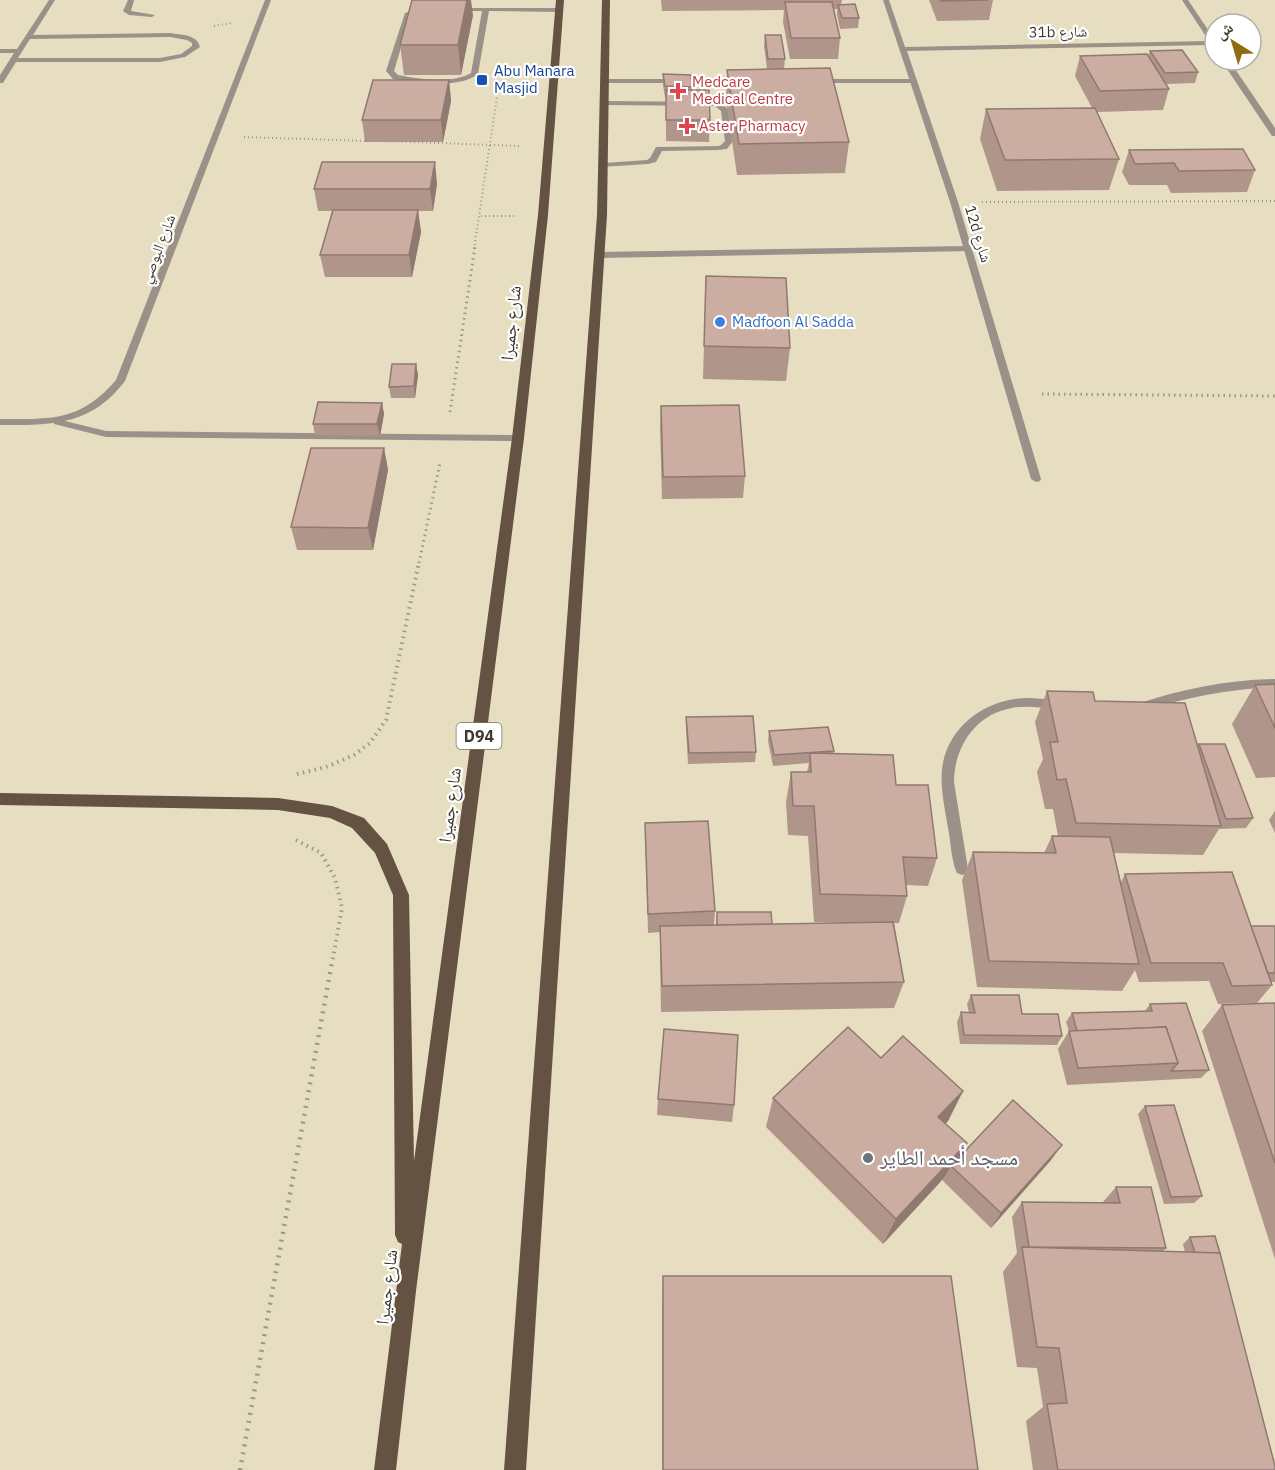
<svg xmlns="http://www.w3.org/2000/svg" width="1275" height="1470" font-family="'IBM Plex Sans','Noto Naskh Arabic',sans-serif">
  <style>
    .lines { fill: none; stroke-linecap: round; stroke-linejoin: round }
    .path-far3 { stroke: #9f9883; stroke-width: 2; stroke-dasharray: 1 3; stroke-linecap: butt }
    .path-far2 { stroke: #9f9883; stroke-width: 3; stroke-dasharray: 1.5 4; stroke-linecap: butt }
    .path-far1 { stroke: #9f9883; stroke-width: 4; stroke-dasharray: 1.5 4.5; stroke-linecap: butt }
    .path { stroke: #9f9883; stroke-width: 4.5; stroke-dasharray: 2 6; stroke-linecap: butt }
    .service { fill: #9c9188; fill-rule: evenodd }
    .minor { fill: #9c9188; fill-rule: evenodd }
    .primary { fill: #645243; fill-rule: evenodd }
    .wall { fill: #af958a }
    .shaded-wall { fill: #8f7971 }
    .building { fill: #ccada1; stroke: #8f7971; stroke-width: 1.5 }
    .transit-dot { fill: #1a4fb4; stroke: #fff; stroke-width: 2 }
    .health-dot { fill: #e0444e; stroke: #fff; stroke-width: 2 }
    .shop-dot { fill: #3f7fe0; stroke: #fff; stroke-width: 2 }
    .worship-dot { fill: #6b7280; stroke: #fff; stroke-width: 2 }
    .labels { text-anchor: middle; stroke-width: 4.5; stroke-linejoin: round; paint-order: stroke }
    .far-street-label { font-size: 15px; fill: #3c382d; stroke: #fff }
    .far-transit-label { font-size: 15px; fill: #164399; stroke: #fff; text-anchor: start }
    .far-health-label { font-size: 15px; fill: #be3a42; stroke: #fff; text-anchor: start }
    .far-shop-label { font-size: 15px; fill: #366cbe; stroke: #fff; text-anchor: start }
    .shield { fill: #fff; stroke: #76746c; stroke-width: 1.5 }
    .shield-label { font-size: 16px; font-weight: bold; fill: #3c382d }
    .street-label { font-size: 18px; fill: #3c382d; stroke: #fff }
    .near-worship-label { font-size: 21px; fill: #5b616d; stroke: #fff; text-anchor: start }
  </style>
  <rect width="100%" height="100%" fill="#e7dec1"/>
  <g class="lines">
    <g class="path-far3">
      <path d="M214,26L231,23"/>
      <path d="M244,137L368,141"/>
      <path d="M382,141L521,146"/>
      <path d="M982,202L1275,201"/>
      <path d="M481,216H514"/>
      <path d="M474,249L499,84"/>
    </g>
    <g class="path-far2">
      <path d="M1042,394L1275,396"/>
      <path d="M450,412L475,247"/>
      <path d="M419,563L440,463"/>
    </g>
    <g class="path-far1">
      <path d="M297,774L326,767L354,755L370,743L386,720L419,562"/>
      <path d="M296,840L321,853L335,878L342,908L332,963"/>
    </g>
    <path class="path" d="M240,1470L332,962"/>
    <g class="service">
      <path d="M128,0H134L131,11L155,15L152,17L129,15L123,11Z"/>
      <path d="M423,6L425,7V9L411,14L394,71L398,75C419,79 452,84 471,73L482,11H458L456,10V8H559L562,10L559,12L489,11L478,74C460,89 415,83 393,79L386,71L405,13Z"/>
      <path d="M603,79H740L744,81L740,83H603Z"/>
      <path d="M815,79H913L917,81L913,83H818L814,81Z"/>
      <path d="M602,101L720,102L729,110L733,141L727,149L718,150L662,151L656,162L648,164L601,167L600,165L604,163L647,160L650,158L656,147H659L718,146L721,145L725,141L721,111L715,106L605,105H602Z"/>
      <path d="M968,246L971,247V251L599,258L595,255L599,252Z"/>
      <path d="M57,419L106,431L518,435L523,438L518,441L106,437L54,424V420Z"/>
    </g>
    <g class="minor">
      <path d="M49,0H55L33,35L170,33C181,35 197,34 200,47L185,57L160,62H16L3,83H0V75L14,53H0V49H17ZM170,37L187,40L192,43V46L181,54L160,58H18L30,39Z"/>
      <path d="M265,0H271L125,381C91,426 52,425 0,425V419C51,419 80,422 116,380Z"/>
      <path d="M883,0H889L905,47L1209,41L1182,0H1188L1215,40V47L1212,45L907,51L958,202L1041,479L1040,481L1036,482L1031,479L950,202Z"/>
      <path d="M1221,60H1229L1275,128V136H1272Z"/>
      <path d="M1275,679V687C1229,689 1185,697 1141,712L1135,707L1137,704C1182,689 1227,680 1275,679Z"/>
      <path d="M1030,698L1058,700L1064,705L1058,710C1043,708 1027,705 1012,708C975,714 954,748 954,782L968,869L967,873L962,875L957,873C951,860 951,842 948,828C945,809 940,788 942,769C947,725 989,697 1030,698Z"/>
    </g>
    <g class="primary">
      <path d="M556,0H564L548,215L524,438L416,1291L396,1470H374L402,1244L398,1242L395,1235L393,895L375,853L352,828L330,818L278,810L0,805V793L278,798L332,806L364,818L387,844L409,895L414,1161L512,438L538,215Z"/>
      <path d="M602,0H610L607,215L526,1470H504L597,215Z"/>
    </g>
  </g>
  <g class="wall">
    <path d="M661,0H842L841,5L859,18L858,28L840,29L837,15V9H834L840,38L838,59H790L783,22L784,10L662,11Z"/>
    <path d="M929,0H993L989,20L937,21Z"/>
    <path d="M473,15L461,75H404L400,45Z"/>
    <path d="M765,35L785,59L784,69L849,142L845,173L737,175L726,100L727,70L767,69L764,46Z"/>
    <path d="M1150,51L1198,72L1195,83L1166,84L1169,89L1163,110L1097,112L1119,159L1109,190L997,191L980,139L986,109L1092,108L1075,76L1080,56H1148Z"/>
    <path d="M663,74L692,87V90L710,120L709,142L666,141V97H665L663,85Z"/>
    <path d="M449,80L451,101L443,142H365L362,120Z"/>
    <path d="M1129,150L1255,170L1247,192L1171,193L1167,185H1129L1122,172Z"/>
    <path d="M437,184L433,211H418L421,232L412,277H325L320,255L332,211H318L314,189Z"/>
    <path d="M706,276L790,348L786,381L703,379Z"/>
    <path d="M416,364L418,375L415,398H391L389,387Z"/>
    <path d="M382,403L384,414L380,436L315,435L313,424Z"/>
    <path d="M661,406L745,476L743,498L662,499L660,428Z"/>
    <path d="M384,448L388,470L373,550H297L291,527Z"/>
    <path d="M1275,684V777L1256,778L1232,724L1255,685Z"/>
    <path d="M1047,691L1095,701L1198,745L1199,744L1253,818L1246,828L1219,829L1203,855L1114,853L1121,882L1125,874L1251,926H1275V982H1271L1272,985L1257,1003L1218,1004L1209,981L1139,982L1135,970L1122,991L977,987L962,880L973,852L1044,853L1052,836H1058L1053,809H1045L1037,772L1043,759L1035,722Z"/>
    <path d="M686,717L756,752L755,762L688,764L686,728Z"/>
    <path d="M769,731L834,751L833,754L896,785L937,858L928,886L906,885L907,896L899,923H894L904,982L894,1008L661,1012L660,954V932L648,933L645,823L715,911L714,925H716L717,912L772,924L856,922H814L808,836L788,835L786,802L791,772H807L809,763L773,766L768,741Z"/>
    <path d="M1275,811V833L1269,820Z"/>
    <path d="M971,995L1022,1014L1062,1036L1057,1045L960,1044L957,1022L961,1012L969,1013L967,1004Z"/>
    <path d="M1275,1003V1259L1202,1031L1222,1005Z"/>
    <path d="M1150,1004L1209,1070L1201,1078L1067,1085L1058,1049L1069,1031L1066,1022L1072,1013L1145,1011Z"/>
    <path d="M881,1058L963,1091L948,1121L946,1123L959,1157L1051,1160L991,1228L943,1181V1179L883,1244L766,1127L773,1098Z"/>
    <path d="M658,1099L734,1105L732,1122L657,1115Z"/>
    <path d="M1145,1106L1202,1196L1194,1203L1164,1204L1138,1114Z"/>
    <path d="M1116,1187L1166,1248L1162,1252H1185L1183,1244L1190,1237L1275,1470H1033L1026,1421L1043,1407L1037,1368L1017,1367L1003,1272L1017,1253L1012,1217L1022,1202L1104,1203L1103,1202Z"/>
    <path d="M663,1276L978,1470H662V1299Z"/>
  </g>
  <g class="shaded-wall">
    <path d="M467,0H471L473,15L461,75L458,45Z"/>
    <path d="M449,80L451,101L443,142L441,120Z"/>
    <path d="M435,162L437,184L433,211L430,189Z"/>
    <path d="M418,210L421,232L412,277L409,255Z"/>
    <path d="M416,364L418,375L415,398L414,386Z"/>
    <path d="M382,403L384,414L380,436L377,424Z"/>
    <path d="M384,448L388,470L373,550L368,528Z"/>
    <path d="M963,1091L948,1121L925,1145L938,1117Z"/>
    <path d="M967,1143L953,1168L951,1166L943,1179L883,1244L896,1219Z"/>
    <path d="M1062,1145L1051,1160L991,1228L1001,1213Z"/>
  </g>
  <g class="building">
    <path d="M412,0H467L458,45H400Z"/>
    <path d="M940,0H988L941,1Z"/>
    <path d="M785,2H832L840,38H791Z"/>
    <path d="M855,4L859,18H842L838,5Z"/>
    <path d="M765,35H781L785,59H768Z"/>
    <path d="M1182,50L1198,72L1165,73L1150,51Z"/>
    <path d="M1147,54L1169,89L1100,91L1080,56Z"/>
    <path d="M830,68L849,142L739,144L727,70Z"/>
    <path d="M663,74L691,75L692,87L665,86Z"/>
    <path d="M373,80H449L441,120H362Z"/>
    <path d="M666,90H709L710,120H666Z"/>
    <path d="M1095,108L1119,159L1005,160L986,109Z"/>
    <path d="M1243,149L1255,170L1179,171L1174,163L1135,164L1129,150Z"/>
    <path d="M322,162H435L430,189H314Z"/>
    <path d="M333,210H418L409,255H320Z"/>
    <path d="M706,276L786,278L790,348L704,346Z"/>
    <path d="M392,364H416L414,386L389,387Z"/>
    <path d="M318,402L382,403L377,424H313Z"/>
    <path d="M739,405L745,476L663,477L661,406Z"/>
    <path d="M311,448H384L368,528L291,527Z"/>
    <path d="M1275,684V728L1255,685Z"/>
    <path d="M1047,691L1093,692L1095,701L1185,703L1221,826L1076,823L1066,779L1057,780L1050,742H1058Z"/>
    <path d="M753,716L756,752L689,753L686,717Z"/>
    <path d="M828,727L834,751L774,755L769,731Z"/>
    <path d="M1199,744H1225L1253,818L1226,819Z"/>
    <path d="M810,753L893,755L896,785H928L937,858L903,857L907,896L820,894L814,806H793L791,772H811Z"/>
    <path d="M708,821L715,911L648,914L645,823Z"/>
    <path d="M1052,836L1110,837L1139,964L989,961L973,852L1056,853Z"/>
    <path d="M1232,872L1272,985L1232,986L1223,963H1151L1125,874Z"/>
    <path d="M717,912H771L772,924L717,925Z"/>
    <path d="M893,922L904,982L662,986L660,926Z"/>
    <path d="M1251,926H1275V973H1268Z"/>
    <path d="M971,995H1019L1022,1014H1058L1062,1036L964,1035L961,1012L975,1013Z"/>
    <path d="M1186,1003L1209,1070L1171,1071L1178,1063L1166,1027L1077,1031L1072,1013L1152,1011L1150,1004Z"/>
    <path d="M1275,1003V1163L1222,1005Z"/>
    <path d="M848,1027L881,1058L903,1036L963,1091L938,1117L967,1143L896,1219L773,1098Z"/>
    <path d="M1166,1027L1178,1063L1078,1068L1069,1031Z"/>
    <path d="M664,1029L738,1035L734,1105L658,1099Z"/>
    <path d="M1013,1100L1062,1145L1001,1213L951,1166Z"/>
    <path d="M1174,1105L1202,1196L1171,1197L1145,1106Z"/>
    <path d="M1116,1187H1151L1166,1248L1029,1247L1022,1202L1120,1203Z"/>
    <path d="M1215,1236L1220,1253H1195L1190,1237Z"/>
    <path d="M1022,1247L1220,1253L1275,1466V1470H1058L1047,1404L1067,1403L1059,1348L1037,1347Z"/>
    <path d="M663,1276H951L978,1470H663Z"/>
  </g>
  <rect class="transit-dot" x="476" y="74" width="12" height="12" rx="3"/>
  <g class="health-dot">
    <path d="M675 82h6v6h6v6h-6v6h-6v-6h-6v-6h6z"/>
    <path d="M684 117h6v6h6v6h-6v6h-6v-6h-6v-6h6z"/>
  </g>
  <circle class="shop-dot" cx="720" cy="322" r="6"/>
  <circle class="worship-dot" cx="868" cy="1158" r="6"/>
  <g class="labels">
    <g class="far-street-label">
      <text transform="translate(1058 32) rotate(-1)" y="5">31b شارع</text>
      <text transform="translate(978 234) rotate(73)" y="5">12d شارع</text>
      <text transform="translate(158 249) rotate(-69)" y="5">شارع البوصي</text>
    </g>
    <g class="far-transit-label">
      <text x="494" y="76">Abu Manara<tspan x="494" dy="17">Masjid</tspan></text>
    </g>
    <g class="far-health-label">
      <text x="692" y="87">Medcare<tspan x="692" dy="17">Medical Centre</tspan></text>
      <text x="699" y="131">Aster Pharmacy</text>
    </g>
    <g class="far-shop-label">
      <text x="732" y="327">Madfoon Al Sadda</text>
    </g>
    <rect class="shield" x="456.5" y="723" width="45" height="26" rx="4.5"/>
    <g class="shield-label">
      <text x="479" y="742">D94</text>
    </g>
    <g class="street-label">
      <text transform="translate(511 323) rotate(-84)" y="6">شارع جميرا</text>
      <text transform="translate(450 805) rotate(-82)" y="6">شارع جميرا</text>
      <text transform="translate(387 1287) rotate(-83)" y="6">شارع جميرا</text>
    </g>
    <g class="near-worship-label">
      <text x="880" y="1165">مسجد أحمد الطاير</text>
    </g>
  </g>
  <g transform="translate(1233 42) rotate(323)"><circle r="28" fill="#ffffff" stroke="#b1afab" stroke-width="1.5"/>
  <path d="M0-4.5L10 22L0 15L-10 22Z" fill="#906c11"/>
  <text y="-9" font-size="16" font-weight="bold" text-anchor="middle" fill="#3c382d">ش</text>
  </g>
</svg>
